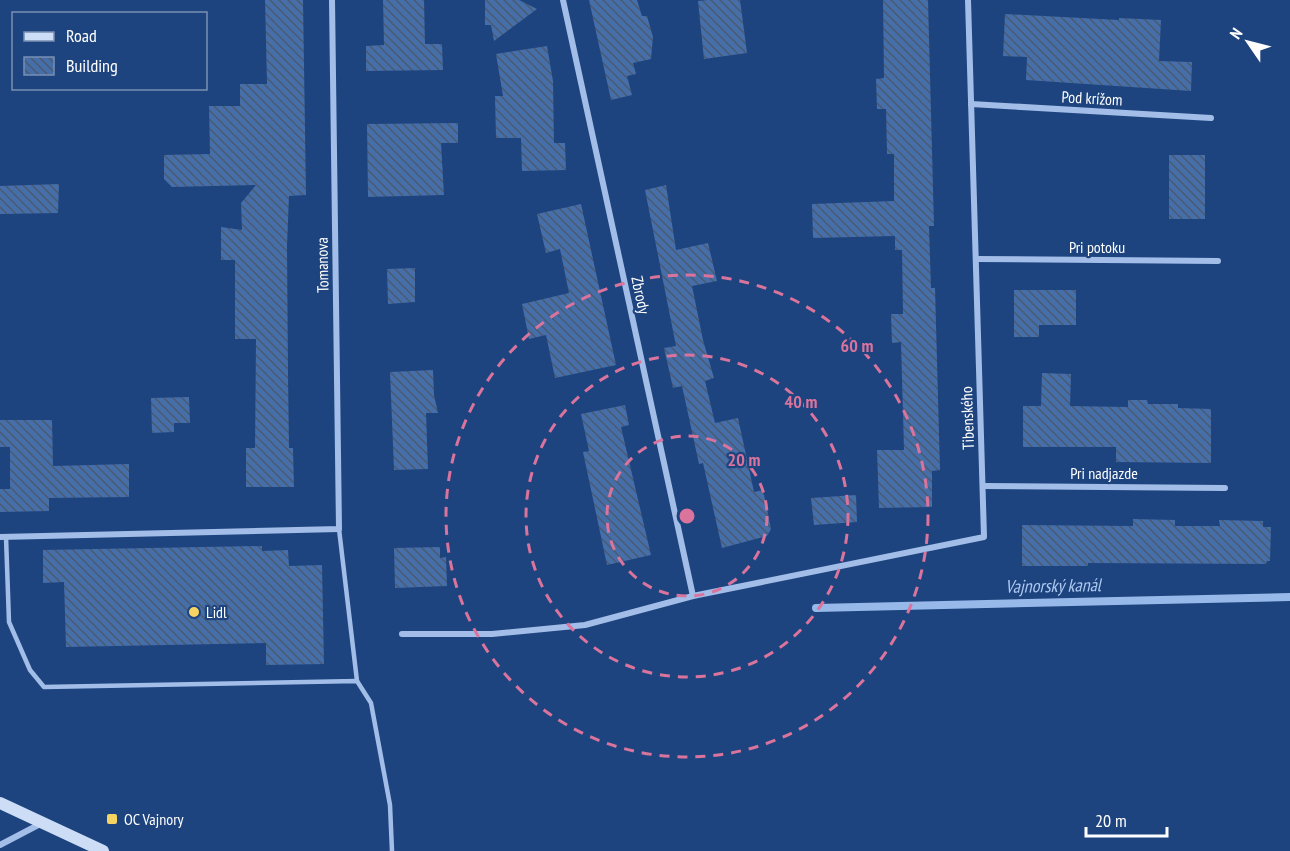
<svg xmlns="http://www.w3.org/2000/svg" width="1290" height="851" font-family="'PT Sans Narrow',sans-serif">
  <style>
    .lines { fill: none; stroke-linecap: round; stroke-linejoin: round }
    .stream { stroke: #96b9ea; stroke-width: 8 }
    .building { fill: url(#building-back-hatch) }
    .service { stroke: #a2bee8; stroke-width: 4.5 }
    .minor { stroke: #a2bee8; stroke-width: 6 }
    .secondary { stroke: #cdddf6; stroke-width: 12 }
    .ring { fill: none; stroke: #da749d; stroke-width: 3; stroke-dasharray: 10 8 }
    .poi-dot { fill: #f7d361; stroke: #1e447f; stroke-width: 2 }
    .labels { text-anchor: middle; stroke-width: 4.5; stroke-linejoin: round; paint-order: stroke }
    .street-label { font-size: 16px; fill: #fff; stroke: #1e447f }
    .poi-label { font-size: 16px; fill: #fff; stroke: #1e447f; text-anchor: start }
    .water-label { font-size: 18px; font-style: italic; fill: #adc9f0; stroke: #1e447f }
    .centre { fill: #da749d; stroke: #1e447f; stroke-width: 3 }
    .ring-label { font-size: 18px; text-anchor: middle; font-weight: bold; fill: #da749d; stroke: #1e447f; stroke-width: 4.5; stroke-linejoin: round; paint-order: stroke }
  </style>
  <defs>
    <pattern id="building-back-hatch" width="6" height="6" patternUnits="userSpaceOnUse" patternTransform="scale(1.5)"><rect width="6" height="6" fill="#466ea9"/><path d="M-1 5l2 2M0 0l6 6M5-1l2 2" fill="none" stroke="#4a5a71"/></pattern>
  </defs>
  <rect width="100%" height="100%" fill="#1e447f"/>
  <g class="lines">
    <path class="stream" d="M816,608L1290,597"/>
  </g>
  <g class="building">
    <path d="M265,0H303L306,195L289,196L287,246L288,374L289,448H293L294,487H246V448H255L256,339H235V260H221V227L242,230L241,203L256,185L172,187L164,179V155L210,154L209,106H240V84H267Z"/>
    <path d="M383,0H424L425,44H442L443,70L366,71V46L384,45Z"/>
    <path d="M485,0H519L537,9L494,41L491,25H485Z"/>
    <path d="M589,0H637L642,16H647L653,37L651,59L633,63L636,74L627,76L632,95L611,100Z"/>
    <path d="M708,0H740L747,53L704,59L698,1Z"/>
    <path d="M883,0H928L934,226H929L931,288H935L940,470L932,471V507L879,508L877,450H904L901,342L892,343L891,314H903L902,250H895V236L813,238L812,204L894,201V154H887L886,109H877L876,79L884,78Z"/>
    <path d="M1005,14L1119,20V18L1161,20L1159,61L1192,62L1191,91L1026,80L1027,57L1003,56Z"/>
    <path d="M547,46L553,81L554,143H565L566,170L522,171L521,138H496L495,96H503L496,54Z"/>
    <path d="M458,123V143H441L444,195L368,197L367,124Z"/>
    <rect x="1169" y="155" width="36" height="64"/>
    <path d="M59,184L58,213L0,214V186Z"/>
    <path d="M666,185L676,250L708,243L717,281L692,286L703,340L714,378L705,381L715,423L738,418L754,492L763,490L771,529L767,536L722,548L703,463L699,464L682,386L673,388L664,348L676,346L645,190Z"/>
    <path d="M581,204L616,365L555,378L546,335L529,339L522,304L569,293L560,249L546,253L537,214Z"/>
    <path d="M415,268V302L388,304L387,269Z"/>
    <path d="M1014,290H1076V325H1039V337H1014Z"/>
    <path d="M433,370L434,395L438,413H426L428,469L394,470L390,372Z"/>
    <path d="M1042,373L1071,374L1070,406L1128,407V400H1147L1148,404H1178V408L1211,409V463L1116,462V447H1023V406H1041Z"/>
    <path d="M189,397L190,423H174V432L152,433L151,398Z"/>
    <path d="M625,405L629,425L621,427L651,555L607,565L583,452L589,451L581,414Z"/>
    <path d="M0,420H52L53,466L129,464V497L49,498V511L0,512V489H10V447H0Z"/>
    <path d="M856,495L857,522L814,525L811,498Z"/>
    <path d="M1133,519L1175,520V526H1220L1219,520L1263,521V527H1271L1270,561H1267L1266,564L1088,563V566H1022V525L1133,526Z"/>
    <path d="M262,546V551L288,550L289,566L322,565L324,664L266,665V643L66,647L64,582L43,583V550Z"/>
    <path d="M440,547V558L446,557L447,586L395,588L394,548Z"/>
  </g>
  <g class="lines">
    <g class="service">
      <path d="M339,529L357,681"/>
      <path d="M6,537L9,622L30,670L44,687L357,681L371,703L390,805L392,851"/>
    </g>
    <g class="minor">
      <path d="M563,0L693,596"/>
      <path d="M971,104L1211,118"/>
      <path d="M976,259L1218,261"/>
      <path d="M983,486L1225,488"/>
      <path d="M0,537L339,529L332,0"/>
      <path d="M402,634H492L585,625L693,596L984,537L968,0"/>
      <path d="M0,845L42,823"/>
    </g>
    <path class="secondary" d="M0,803L103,851"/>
  </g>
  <g class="ring">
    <circle cx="687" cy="516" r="80"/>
    <circle cx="687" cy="516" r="161"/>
    <circle cx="687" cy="516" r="241"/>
  </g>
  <g class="poi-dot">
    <circle cx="194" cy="612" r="6"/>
    <rect x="106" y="813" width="12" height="12" rx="3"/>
  </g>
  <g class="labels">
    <g class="street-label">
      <text transform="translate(1092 98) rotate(3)" y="6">Pod krížom</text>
      <text x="1097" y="253">Pri potoku</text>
      <text transform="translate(322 265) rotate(-91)" y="6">Tomanova</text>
      <text transform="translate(641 295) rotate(78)" y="6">Zbrody</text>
      <text transform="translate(967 418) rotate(-92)" y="6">Tibenského</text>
      <text x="1104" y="479">Pri nadjazde</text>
    </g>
    <g class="poi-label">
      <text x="206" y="618">Lidl</text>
      <text x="124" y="825">OC Vajnory</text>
    </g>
    <g class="water-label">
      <text transform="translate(1053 586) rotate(-1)" y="6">Vajnorský kanál</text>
    </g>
  </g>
  <circle cx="687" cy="516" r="9" class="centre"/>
  <g class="ring-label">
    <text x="857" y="352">60 m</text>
    <text x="801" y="408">40 m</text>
    <text x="744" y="466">20 m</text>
  </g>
  <rect x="12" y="12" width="195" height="78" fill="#1e447f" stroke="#788fb2" stroke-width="1.5"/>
  <rect x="24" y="32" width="30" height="9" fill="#cdddf6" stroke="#788fb2" stroke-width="1.5"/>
  <text x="66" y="42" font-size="18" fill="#ffffff">Road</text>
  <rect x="24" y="57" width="30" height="18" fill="url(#building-back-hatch)" stroke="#788fb2" stroke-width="1.5"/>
  <text x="66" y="72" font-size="18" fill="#ffffff">Building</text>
  <g transform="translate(1248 42) rotate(305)" stroke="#1e447f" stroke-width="4.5" paint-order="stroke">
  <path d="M0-4.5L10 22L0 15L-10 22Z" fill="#ffffff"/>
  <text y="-9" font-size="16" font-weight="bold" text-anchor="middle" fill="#ffffff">N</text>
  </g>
  <path d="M1086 827v9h81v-9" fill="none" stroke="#ffffff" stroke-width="3"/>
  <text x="1095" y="827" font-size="18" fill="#ffffff" stroke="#1e447f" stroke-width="4.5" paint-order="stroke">20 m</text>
</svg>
